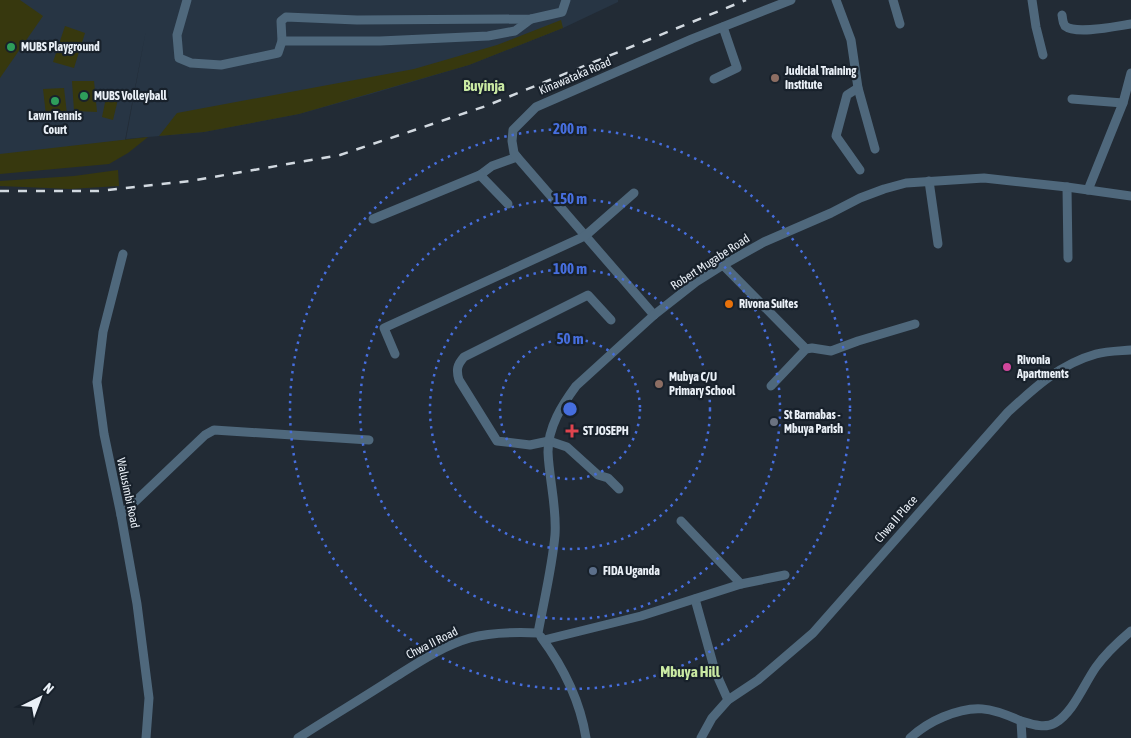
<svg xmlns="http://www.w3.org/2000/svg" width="1131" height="738" font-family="'Asap Condensed',sans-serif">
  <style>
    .built { fill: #273544 }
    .green { fill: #37380e }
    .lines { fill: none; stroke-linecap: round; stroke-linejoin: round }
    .minor { stroke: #4f687c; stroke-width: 9 }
    .rail { stroke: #d2d9e0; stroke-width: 2.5; stroke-dasharray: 9 9; stroke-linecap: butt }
    .ring { fill: none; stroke: #466ede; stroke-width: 2.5; stroke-dasharray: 2.5 5 }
    .leisure-dot { fill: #2e9e5b; stroke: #18212b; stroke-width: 2 }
    .education-dot { fill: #8d6e63; stroke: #18212b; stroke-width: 2 }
    .food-dot { fill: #e8710a; stroke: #18212b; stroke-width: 2 }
    .hotel-dot { fill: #d1479c; stroke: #18212b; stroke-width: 2 }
    .worship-dot { fill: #6b7280; stroke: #18212b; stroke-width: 2 }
    .health-dot { fill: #e0444e; stroke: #18212b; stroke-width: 2 }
    .service-dot { fill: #5c6f8a; stroke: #18212b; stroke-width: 2 }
    .labels { text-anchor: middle; stroke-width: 4.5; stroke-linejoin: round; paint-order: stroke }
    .poi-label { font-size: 12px; font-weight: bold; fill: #eaf0f7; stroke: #18212b; text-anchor: start }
    .street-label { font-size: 12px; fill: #eaf0f7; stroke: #18212b }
    .quarter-label { font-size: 15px; font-weight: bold; fill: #caeaa3; stroke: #18212b }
    .centre { fill: #466ede; stroke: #18212b; stroke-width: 2.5 }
    .ring-label { font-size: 15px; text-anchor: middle; font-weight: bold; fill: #466ede; stroke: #18212b; stroke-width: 4.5; stroke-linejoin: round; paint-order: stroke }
  </style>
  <rect width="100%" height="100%" fill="#222b35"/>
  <path class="built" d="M0,0H618V2L563,28L469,65L371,94L299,114L204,132L126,139L146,30L125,140L2,155L0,154Z"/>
  <g class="green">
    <path d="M0,0H20L43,16L0,78Z"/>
    <path d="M561,20L563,28L469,65L299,114L204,132L159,136L177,113L414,69L497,45Z"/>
    <path d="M65,26L85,33L74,68L53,62Z"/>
    <path d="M72,81H94L97,112L74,111Z"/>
    <path d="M64,88L67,114L46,115L43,89Z"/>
    <path d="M107,93L119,95L113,120L102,117Z"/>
    <path d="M148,137L128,153L109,164L0,174V154Z"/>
    <path d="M118,170L119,186L70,189L0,186V181L74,176Z"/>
  </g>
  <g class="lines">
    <g class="minor">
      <path d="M187,0L177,35L179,58L191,63L221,65L278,53L282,41L281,21L286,17L357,20L531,19L562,12L566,0"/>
      <path d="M836,0L851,40L858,88L875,149"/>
      <path d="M893,0L900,24"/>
      <path d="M1032,0L1036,27L1043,55"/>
      <path d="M1062,15C1063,19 1062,22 1065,26C1076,35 1117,26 1131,24"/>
      <path d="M282,41H380L488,36L515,31L531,19"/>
      <path d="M714,79L737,68L723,27"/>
      <path d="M858,88L847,95L836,136L860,170"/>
      <path d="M1072,99L1123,103"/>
      <path d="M929,181L938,244"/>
      <path d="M1067,187L1068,258"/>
      <path d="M1088,190L1123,103L1131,73"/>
      <path d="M508,204L480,175L492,166L517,157"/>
      <path d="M373,219L480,175"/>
      <path d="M123,254L103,332L97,382L104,434L121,515L137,604L149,698L146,738"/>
      <path d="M723,265L806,349"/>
      <path d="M654,315L517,157L514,153L512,141L513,130L536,107L692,39L791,0"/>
      <path d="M611,320L588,295L464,357C457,365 456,370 459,380L497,441L530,445L549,441L567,447L598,475L608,478L619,489"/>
      <path d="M395,354L384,328L585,236L634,193"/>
      <path d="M771,386L806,349L812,348L831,351L858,341L915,324"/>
      <path d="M121,515L205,435L214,430L369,440"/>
      <path d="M681,521L741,584"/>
      <path d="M695,599L715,671L728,700"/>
      <path d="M538,633C544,600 552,568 555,535C557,507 549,479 548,452C548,427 562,405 576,386L654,315L696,282L723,265L764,242L831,213L860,198L884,189L906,183L984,178L1067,187L1131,196"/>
      <path d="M541,637C564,668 580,700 586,738"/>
      <path d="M544,640L641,616L741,584L785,575"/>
      <path d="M1021,721C1031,724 1044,729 1055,723C1073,713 1084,684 1096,667C1106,653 1118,642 1131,631"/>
      <path d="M298,738C329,718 361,699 392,679C416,664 442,646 470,638C492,632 515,632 538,633"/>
      <path d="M701,738L712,718L728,700L758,680L813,633L1008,412C1034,388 1060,364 1096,354C1107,351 1119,351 1131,350"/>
      <path d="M910,738C920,729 931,722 943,717C974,704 990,707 1021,721L1022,738"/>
    </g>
    <path class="rail" d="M0,191H98L190,181L340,155L486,106L746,0"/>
  </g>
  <g class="ring">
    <circle cx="570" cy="409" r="70"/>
    <circle cx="570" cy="409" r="140"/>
    <circle cx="570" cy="409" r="210"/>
    <circle cx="570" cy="409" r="280"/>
  </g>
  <g class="leisure-dot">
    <circle cx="11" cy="47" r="5"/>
    <circle cx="84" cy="96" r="5"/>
    <circle cx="55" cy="101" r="5"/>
  </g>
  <g class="education-dot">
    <circle cx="775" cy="78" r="5"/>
    <circle cx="659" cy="384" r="5"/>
  </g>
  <circle class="food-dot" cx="729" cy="304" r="5"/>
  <circle class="hotel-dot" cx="1007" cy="367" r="5"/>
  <circle class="worship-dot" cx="774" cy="422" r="5"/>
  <path class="health-dot" d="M569.5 423.5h5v5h5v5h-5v5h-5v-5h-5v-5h5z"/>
  <circle class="service-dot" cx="593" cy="571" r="5"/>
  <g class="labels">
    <g class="poi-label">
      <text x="21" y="51">MUBS Playground</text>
      <text x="785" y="75">Judicial Training<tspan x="785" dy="14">Institute</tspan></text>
      <text x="94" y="100">MUBS Volleyball</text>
      <text x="55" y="120" text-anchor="middle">Lawn Tennis<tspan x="55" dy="14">Court</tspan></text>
      <text x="739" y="308">Rivona Suites</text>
      <text x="1017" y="364">Rivonia<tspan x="1017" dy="14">Apartments</tspan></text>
      <text x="669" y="381">Mubya C/U<tspan x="669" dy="14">Primary School</tspan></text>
      <text x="784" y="419">St Barnabas -<tspan x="784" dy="14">Mbuya Parish</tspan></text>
      <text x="583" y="435">ST JOSEPH</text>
      <text x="603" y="575">FIDA Uganda</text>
    </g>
    <g class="street-label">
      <text transform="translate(575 76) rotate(-23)" y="4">Kinawataka Road</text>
      <text transform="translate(710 262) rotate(-33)" y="4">Robert Mugabe Road</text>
      <text transform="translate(128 493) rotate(78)" y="4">Walusimbi Road</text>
      <text transform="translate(896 519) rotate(-49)" y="4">Chwa II Place</text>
      <text transform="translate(432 643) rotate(-27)" y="4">Chwa II Road</text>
    </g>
    <g class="quarter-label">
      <text x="484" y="91">Buyinja</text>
      <text x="690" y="677">Mbuya Hill</text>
    </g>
  </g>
  <circle cx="570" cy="409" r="8" class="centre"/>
  <g class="ring-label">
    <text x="570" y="134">200 m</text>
    <text x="570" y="204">150 m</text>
    <text x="570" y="274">100 m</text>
    <text x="570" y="344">50 m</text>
  </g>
  <g transform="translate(40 698) rotate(42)" stroke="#18212b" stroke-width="4" paint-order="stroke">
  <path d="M0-4L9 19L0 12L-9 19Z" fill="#eaf0f7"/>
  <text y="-8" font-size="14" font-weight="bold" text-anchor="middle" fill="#eaf0f7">N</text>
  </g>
</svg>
